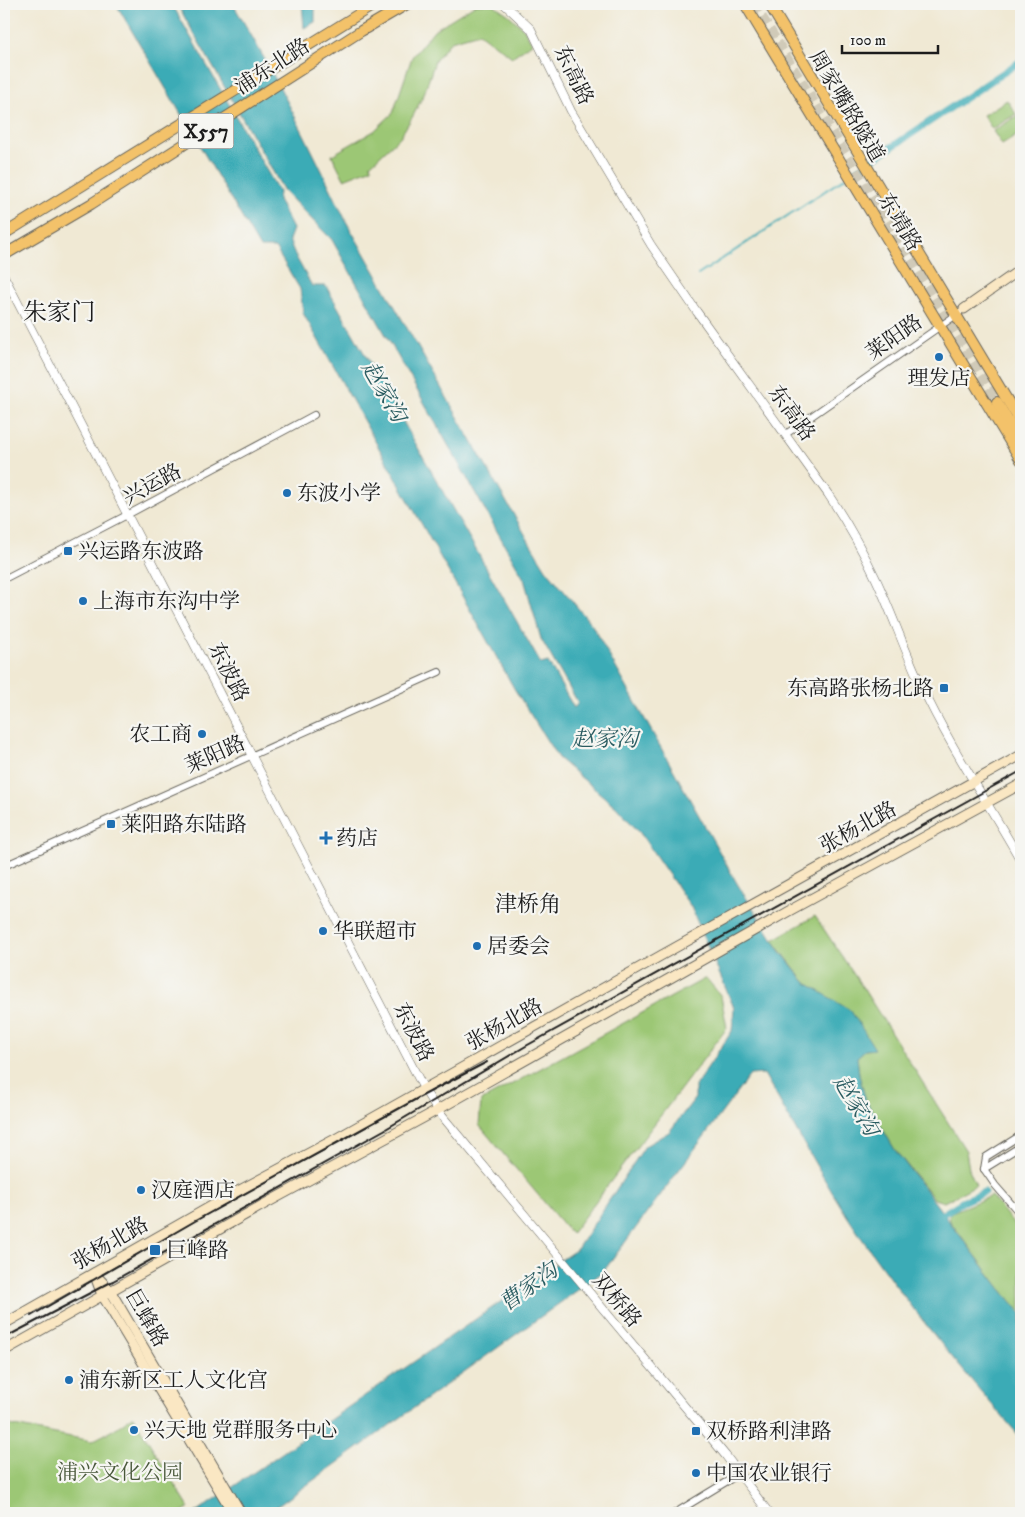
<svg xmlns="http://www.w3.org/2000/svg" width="1025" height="1517" font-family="'IM FELL DW Pica','Noto Serif SC',serif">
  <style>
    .green { fill: #9cc775; stroke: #5c7248 }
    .water { fill: #3aabb6; stroke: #2b6469 }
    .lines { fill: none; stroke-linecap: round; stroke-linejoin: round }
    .stream { stroke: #3aabb6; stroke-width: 2 }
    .canal { stroke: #3aabb6; stroke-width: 7 }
    .primary-tunnel { stroke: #d0cab8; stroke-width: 10; stroke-dasharray: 10 5; stroke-linecap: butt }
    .minor-casing { stroke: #66645c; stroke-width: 8 }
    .tertiary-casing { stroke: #66645c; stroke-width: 9 }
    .secondary-casing { stroke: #66645c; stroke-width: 11 }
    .primary-casing { stroke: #66645c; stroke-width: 12 }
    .minor { stroke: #fff; stroke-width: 6 }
    .tertiary { stroke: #fff; stroke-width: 8 }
    .secondary { stroke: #fae7c3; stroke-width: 9 }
    .primary { stroke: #f3c26a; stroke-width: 10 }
    .rail { stroke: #1c1c1c; stroke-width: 2 }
    .poi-dot { fill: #1f6fb2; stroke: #f6f6f2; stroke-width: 2 }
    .labels { text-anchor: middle; stroke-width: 4.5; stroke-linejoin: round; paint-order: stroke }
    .shield { fill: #f6f6f2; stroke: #5d5d5c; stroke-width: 1 }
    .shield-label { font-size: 20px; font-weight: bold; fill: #1c1c1c }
    .street-label { font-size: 21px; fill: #1c1c1c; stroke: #f6f6f2 }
    .poi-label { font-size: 21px; fill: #1c1c1c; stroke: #f6f6f2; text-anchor: start }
    .park-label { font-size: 21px; fill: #49583b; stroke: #f6f6f2 }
    .water-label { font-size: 22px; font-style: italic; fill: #2a5c61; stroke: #f6f6f2 }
    .neighbourhood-label { font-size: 22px; fill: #1c1c1c; stroke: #f6f6f2 }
    .quarter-label { font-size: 24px; fill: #1c1c1c; stroke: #f6f6f2 }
  </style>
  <rect width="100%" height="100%" fill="#f6f6f2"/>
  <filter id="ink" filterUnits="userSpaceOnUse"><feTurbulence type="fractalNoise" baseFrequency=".02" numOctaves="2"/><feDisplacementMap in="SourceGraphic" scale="10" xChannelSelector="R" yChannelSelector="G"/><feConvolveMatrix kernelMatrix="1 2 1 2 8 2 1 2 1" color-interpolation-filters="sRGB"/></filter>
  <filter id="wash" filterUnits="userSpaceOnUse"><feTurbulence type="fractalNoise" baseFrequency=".0096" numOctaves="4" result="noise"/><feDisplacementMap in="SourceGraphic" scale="20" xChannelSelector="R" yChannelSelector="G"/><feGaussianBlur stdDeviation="1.12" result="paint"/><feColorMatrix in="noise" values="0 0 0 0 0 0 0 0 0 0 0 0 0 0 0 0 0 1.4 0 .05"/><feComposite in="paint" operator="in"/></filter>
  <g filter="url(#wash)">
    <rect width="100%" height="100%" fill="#f0e9d4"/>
    <g class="green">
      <path d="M476,4H493L509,15L524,29L532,43L512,57L479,33L451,41L435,61L424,94L413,116L400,137L370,165L372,168L344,179L332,155L374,131L393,113L412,57L434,30Z"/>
      <path d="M1007,100L1016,114L992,129L983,115Z"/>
      <path d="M1017,116L1021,123V133L1002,145L993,131Z"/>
      <path d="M815,916L863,988L966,1151L969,1169L976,1185L944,1202L934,1199L895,1150L866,1101L859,1075L857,1057L865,1050L874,1049L817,990L805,982L773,940Z"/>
      <path d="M706,978L721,996L727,1028L571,1234L479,1125L481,1101Z"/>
      <path d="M991,1196L1021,1232V1313L1000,1288L950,1221L949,1215L952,1212Z"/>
      <path d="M133,1416L189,1508L182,1513H4V1424L92,1441L113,1430Z"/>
    </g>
    <g class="water">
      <path d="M116,4H172L279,192L278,200L293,229L289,240L296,257L312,286H326L541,664L548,662L574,708L578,703L541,639L524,579L332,240L284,191L177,4H233C275,74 312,149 347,223L530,543L546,569L592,625L738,885L781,952L805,982L851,1011L875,1049L865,1050L857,1057L859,1075L866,1101L895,1150L1000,1288L1021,1313V1438C972,1382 924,1325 880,1264C836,1205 801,1138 764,1074L750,1075L603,1272L268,1513H195L577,1249L645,1146L669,1132L695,1098V1086L732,1031L734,1008L691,907L640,833L616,807L558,758L515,690L303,313L300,289L275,248H260Z"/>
      <path d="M302,4H315V22L304,28Z"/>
    </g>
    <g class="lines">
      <path class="stream" d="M698,275L846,177"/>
      <g class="canal">
        <path d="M869,162L1021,61"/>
        <path d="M852,173L862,167"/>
        <path d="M938,1217L962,1202L984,1192"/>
      </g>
    </g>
  </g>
  <g filter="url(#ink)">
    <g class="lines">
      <path class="primary-tunnel" d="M754,4L997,402"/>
      <defs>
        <g id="minor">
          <path d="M786,434L959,313"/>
          <path d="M4,579L127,515L314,415"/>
          <path d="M4,866L439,672"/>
          <path d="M984,1169L995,1185L1021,1215"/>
          <path d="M984,1169L986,1157L1021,1135"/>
          <path d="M984,1169L1021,1146"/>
          <path d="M675,1513L739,1474"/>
        </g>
        <g id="tertiary">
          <path d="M504,4L531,29L571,111L651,245L697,312L828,494C846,521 862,549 876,579C893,615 905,652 922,687C950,747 989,804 1021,861"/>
          <path d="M4,276L424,1089L437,1110L726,1456L769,1513"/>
        </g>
        <g id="secondary">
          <path d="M964,309L1021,269"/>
          <path d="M94,1273L110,1290L241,1513"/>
          <path d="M95,1276L102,1295L233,1513"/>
          <path d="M4,1324L238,1191L337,1138L662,955L1021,755"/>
          <path d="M4,1351L261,1206L425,1117L787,912L1021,784"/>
        </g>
        <g id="primary">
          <path d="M745,4L1021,460"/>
          <path d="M769,4L1021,423"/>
          <path d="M4,234L375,4"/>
          <path d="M4,255L91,204L361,31L407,4"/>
          <path d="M997,402L1021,443"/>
        </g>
      </defs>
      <use href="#minor" class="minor-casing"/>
      <use href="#tertiary" class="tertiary-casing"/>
      <use href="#secondary" class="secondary-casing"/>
      <use href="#primary" class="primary-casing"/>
      <use href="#minor" class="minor"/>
      <use href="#tertiary" class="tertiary"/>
      <use href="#secondary" class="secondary"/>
      <use href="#primary" class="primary"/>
      <g class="rail">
        <path d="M31,1316L195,1221L420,1097L487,1062"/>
        <path d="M4,1338L113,1281L384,1130L526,1046L1021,771"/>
      </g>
    </g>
  </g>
  <g class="poi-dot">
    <circle cx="939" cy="357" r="5"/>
    <circle cx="287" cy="493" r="5"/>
    <rect x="63" y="546" width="10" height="10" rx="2.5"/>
    <circle cx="83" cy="601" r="5"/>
    <rect x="939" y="683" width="10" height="10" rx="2.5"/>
    <circle cx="202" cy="734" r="5"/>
    <rect x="106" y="819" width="10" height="10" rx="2.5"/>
    <path d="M323.5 830.5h5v5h5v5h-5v5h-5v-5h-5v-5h5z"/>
    <circle cx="323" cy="931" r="5"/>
    <circle cx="477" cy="946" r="5"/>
    <circle cx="141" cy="1190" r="5"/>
    <rect x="149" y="1244" width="12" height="12" rx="2.5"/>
    <circle cx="69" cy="1380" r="5"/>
    <circle cx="134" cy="1430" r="5"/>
    <rect x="691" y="1426" width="10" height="10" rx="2.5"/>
    <circle cx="696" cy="1473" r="5"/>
  </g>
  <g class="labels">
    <rect class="shield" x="178.5" y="113.5" width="55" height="35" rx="4"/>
    <g class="shield-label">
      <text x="206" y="138">X557</text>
    </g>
    <g class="street-label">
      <text transform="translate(272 66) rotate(-33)" y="7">浦东北路</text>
      <text transform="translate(574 75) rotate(64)" y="7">东高路</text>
      <text transform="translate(847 106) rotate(59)" y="7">周家嘴路隧道</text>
      <text transform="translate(900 222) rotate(59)" y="7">东靖路</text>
      <text transform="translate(894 337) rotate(-35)" y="7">莱阳路</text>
      <text transform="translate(792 413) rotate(54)" y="7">东高路</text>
      <text transform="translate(152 484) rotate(-28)" y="7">兴运路</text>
      <text transform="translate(229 672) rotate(63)" y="7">东波路</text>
      <text transform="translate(215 754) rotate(-24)" y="7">莱阳路</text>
      <text transform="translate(858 827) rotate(-29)" y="7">张杨北路</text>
      <text transform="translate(504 1024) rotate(-29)" y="7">张杨北路</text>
      <text transform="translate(414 1032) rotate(63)" y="7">东波路</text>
      <text transform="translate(110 1243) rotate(-30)" y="7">张杨北路</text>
      <text transform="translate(617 1300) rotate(50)" y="7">双桥路</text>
      <text transform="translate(147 1318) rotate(60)" y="7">巨蜂路</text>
    </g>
    <g class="poi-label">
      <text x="939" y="385" text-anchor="middle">理发店</text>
      <text x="297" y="500">东波小学</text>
      <text x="78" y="558">兴运路东波路</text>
      <text x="93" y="608">上海市东沟中学</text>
      <text x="934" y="695" text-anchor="end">东高路张杨北路</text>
      <text x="192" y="741" text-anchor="end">农工商</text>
      <text x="121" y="831">莱阳路东陆路</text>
      <text x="336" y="845">药店</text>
      <text x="333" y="938">华联超市</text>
      <text x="487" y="953">居委会</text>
      <text x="151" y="1197">汉庭酒店</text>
      <text x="166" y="1257">巨峰路</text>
      <text x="79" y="1387">浦东新区工人文化宫</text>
      <text x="144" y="1437">兴天地 党群服务中心</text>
      <text x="706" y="1438">双桥路利津路</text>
      <text x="706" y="1480">中国农业银行</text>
    </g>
    <g class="park-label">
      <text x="120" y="1479">浦兴文化公园</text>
    </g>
    <g class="water-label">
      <text transform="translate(385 391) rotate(60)" y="8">赵家沟</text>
      <text x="605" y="746">赵家沟</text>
      <text transform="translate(857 1105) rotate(59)" y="8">赵家沟</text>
      <text transform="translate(528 1286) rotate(-36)" y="8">曹家沟</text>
    </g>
    <g class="neighbourhood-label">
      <text x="528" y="911">津桥角</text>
    </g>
    <g class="quarter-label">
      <text x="59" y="320">朱家门</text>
    </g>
  </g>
  <rect width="1025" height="1517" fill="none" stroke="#f6f6f2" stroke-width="20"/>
  <path d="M842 45v8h96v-8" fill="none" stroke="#1c1c1c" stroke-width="2.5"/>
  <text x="850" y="45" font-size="15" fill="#1c1c1c" stroke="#f6f6f2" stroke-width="4" paint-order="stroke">100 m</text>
</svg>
